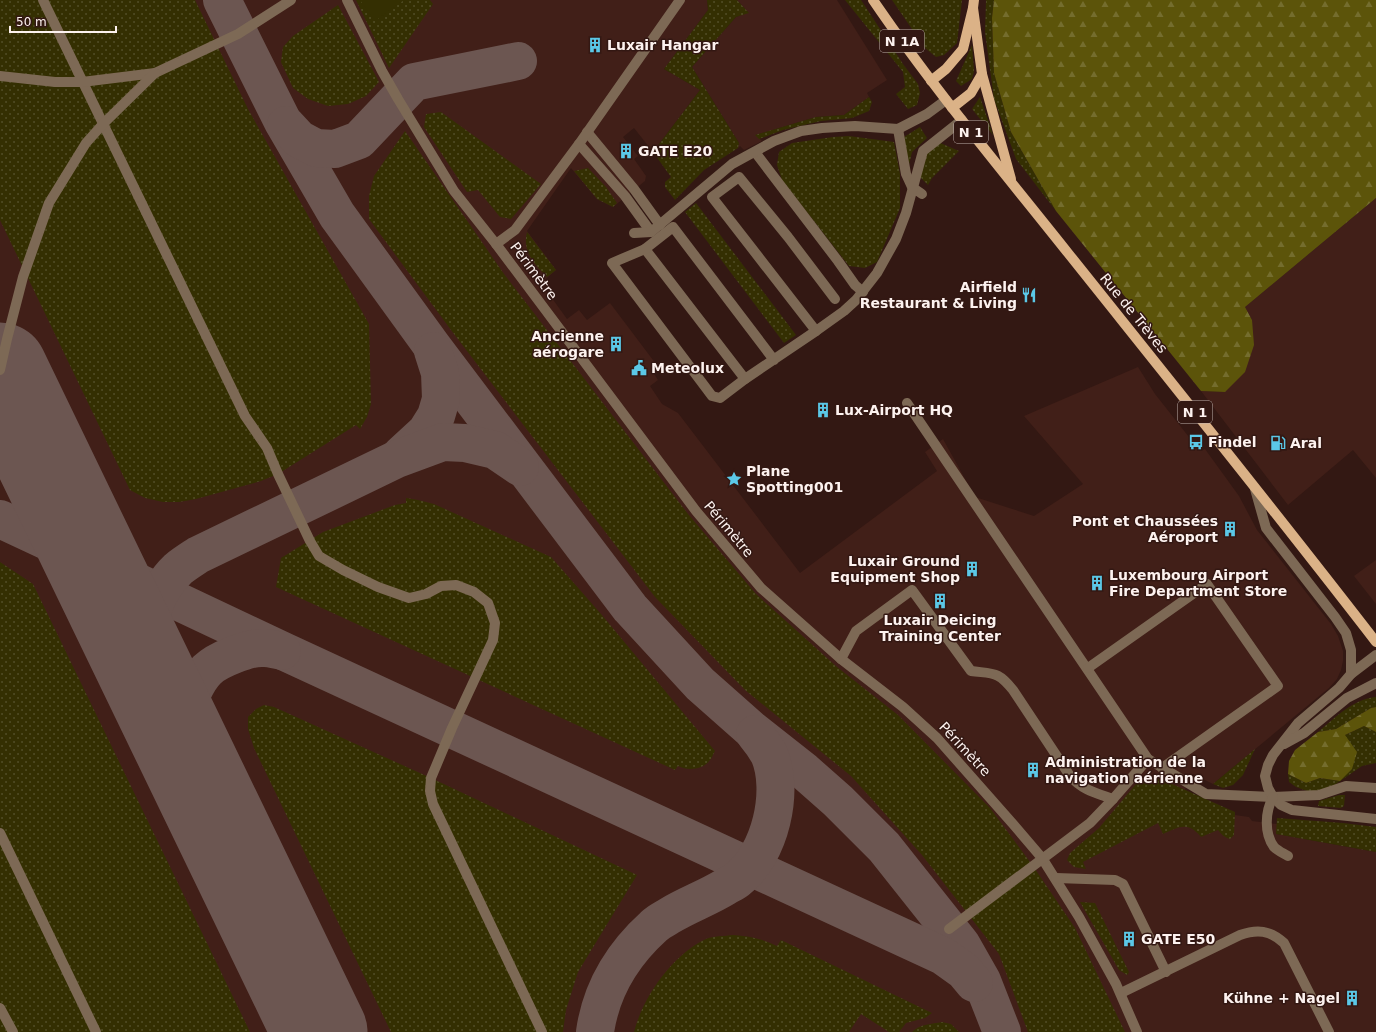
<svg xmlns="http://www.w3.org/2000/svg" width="1376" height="1032" font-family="'DejaVu Sans',sans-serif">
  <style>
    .built { fill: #411f18 }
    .grass { fill: url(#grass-dots) }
    .forest { fill: url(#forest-firs) }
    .garden { fill: #342f02 }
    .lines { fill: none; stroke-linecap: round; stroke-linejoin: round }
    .taxiway { stroke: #6c5651; stroke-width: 38 }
    .runway { stroke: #6c5651; stroke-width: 95 }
    .minor { stroke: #7d6955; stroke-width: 10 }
    .major { stroke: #dbb287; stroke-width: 10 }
    .labels { text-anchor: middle; stroke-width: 3; stroke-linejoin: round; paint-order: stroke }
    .shield { fill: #331813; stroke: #c0b1ad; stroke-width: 1 }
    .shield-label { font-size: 13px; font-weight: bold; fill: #fdf2ef }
    .poi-label { font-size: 14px; font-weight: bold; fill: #fdf2ef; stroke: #331813; text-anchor: start }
    .street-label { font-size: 14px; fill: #fdf2ef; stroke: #331813 }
  </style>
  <defs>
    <pattern id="grass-dots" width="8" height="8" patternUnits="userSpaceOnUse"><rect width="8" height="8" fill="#342f02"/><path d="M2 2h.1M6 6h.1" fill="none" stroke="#524e27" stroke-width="1.8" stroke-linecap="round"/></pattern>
    <pattern id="forest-firs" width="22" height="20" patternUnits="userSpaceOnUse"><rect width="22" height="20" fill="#5c540a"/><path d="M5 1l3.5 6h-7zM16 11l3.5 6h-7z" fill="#746d2e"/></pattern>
  </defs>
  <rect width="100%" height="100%" fill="#331813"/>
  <g class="built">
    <path d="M0,0H707L708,10L664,69L700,90L653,152L634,128L623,137L638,156L634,159L646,176L645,181L613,207L597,199L571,168L527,231L556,270L541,283L567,319L579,310L587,320L610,303L659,368L653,372L658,380L650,386L662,404L678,413L800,573L937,471L925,452L943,439L975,497L1034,516L1083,484L1024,416L1138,367L1155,394L1200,451L1205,449L1239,496L1257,530L1331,624L1338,636L1343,651V661L1341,670L1337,679L1329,688L1213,784L1193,774L1183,793L1231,816L1235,815L1249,817L1252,821L1277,824V834L1376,852V1032H1L0,1030Z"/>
    <path d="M737,0H837L887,80L867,93L869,97L844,115L816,117L756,135L762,141L744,150L740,146L738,148L739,143L692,67L736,17L748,12Z"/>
    <path d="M1376,198V478L1353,450L1288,505L1201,391L1225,392L1252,320L1245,307Z"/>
    <path d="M1376,560V604L1354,576Z"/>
  </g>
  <g class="grass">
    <path d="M0,0H195L248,109L369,324L371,404L367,417L360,429L356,425L278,474L261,481L236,488L196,499L179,502H163L145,498L130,490L0,220Z"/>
    <path d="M356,0H430L433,4L389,68Z"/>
    <path d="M707,0H737L749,13L736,17L692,67L739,143L738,148L704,170L675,200L665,187V182L671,177L653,152L700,90L664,69L708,10Z"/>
    <path d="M845,0H861L903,64L918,84L920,93L917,105L908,109L896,94L905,87L903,72Z"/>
    <path d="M892,0H962L957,43L944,55L936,57L925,48Z"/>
    <path d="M986,0H994L992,18L994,73L1011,132L1056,211L1016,159L994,99L985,32Z"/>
    <path d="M338,5L379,82L366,96L348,104L328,106L308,99L293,88L281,62L283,47L293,36Z"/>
    <path d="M972,45L974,71L972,79L961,86L956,81Z"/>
    <path d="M869,97L872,102L869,111L852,118L821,121L783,130L759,139L755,135L816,117L844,115Z"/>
    <path d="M980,97L993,135L972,109Z"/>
    <path d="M441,112L541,184L511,219L500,217L478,190L467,192L424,127L426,114Z"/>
    <path d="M920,127L927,138L912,152L909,165L904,137Z"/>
    <path d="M405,131L504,274L688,514L756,594L837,667L898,715L990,808L1033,866L1075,928L1125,1032H1028L999,954L922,855L851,776L745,690L655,597L454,334L369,219V196L374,176Z"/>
    <path d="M849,136L894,142L900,174V208L877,262L865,268L849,266L782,180L777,165L779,152L792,143L833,137Z"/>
    <path d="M938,142L959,151L932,178L928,185L920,177L928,151Z"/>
    <path d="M588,168L606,187L617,203L613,207L597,199L574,171Z"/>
    <path d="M696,203L796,335L784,343L685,212Z"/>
    <path d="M527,232L556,270L547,277C534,264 522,251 527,232Z"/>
    <path d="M406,498L418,500L434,504L551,557L601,614L715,751C713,754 712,758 710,760C703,770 688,771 678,766L675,770L276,587L281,558L323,532L395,505L406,503Z"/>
    <path d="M0,562L33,584L250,1032H0Z"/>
    <path d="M1376,697V707L1371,708L1336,729L1318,732C1335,718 1353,699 1376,697Z"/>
    <path d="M264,705L274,707L431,778L637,875L578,972L566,1010L563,1032H391L254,748L248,729V717L256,709Z"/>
    <path d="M1364,726L1376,732V763L1362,766L1330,788L1310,792L1296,787L1289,782L1288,774L1306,783L1320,778L1340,781L1345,735Z"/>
    <path d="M1255,749L1243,775L1233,785L1223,788L1213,784Z"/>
    <path d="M1150,777L1163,780L1235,812L1234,835L1230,839C1224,837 1222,835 1218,830L1201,837C1188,821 1179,827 1163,834L1158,823L1083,862L1086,869L1074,867L1067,860L1070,853L1099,828L1136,784Z"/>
    <path d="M1339,795H1345L1344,806L1341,808L1318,806L1319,801Z"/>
    <path d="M1277,818L1343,823L1376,827V852L1276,834Z"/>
    <path d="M1080,902L1095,903L1129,972L1128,974L1127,975L1119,970Z"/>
    <path d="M733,935C749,936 763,939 777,946L781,940L932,1013L925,1018L906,1023L899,1032H889L861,1014L849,1032H634C643,997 672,955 706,939C713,936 725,936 733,935Z"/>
    <path d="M942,1022L951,1024L959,1032H912C920,1024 932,1024 942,1022Z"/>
  </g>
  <g class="forest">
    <path d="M994,0H1376V198L1245,307L1252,320L1254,345L1245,372L1225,392L1201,391L1056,211L1011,132L994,73L992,18Z"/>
    <path d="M1376,707V732L1364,726L1345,735L1357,752L1352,769L1340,781L1320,778L1306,783L1288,774L1289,761L1295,750L1318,732L1336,729L1371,708Z"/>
  </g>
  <path class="garden" d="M360,0H404L375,21Z"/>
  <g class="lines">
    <g class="taxiway">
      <path d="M222,0L283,122L337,215L432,346L630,608L700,684L752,730L804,771L838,801L884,847L961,944L982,981L1002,1032"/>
      <path d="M286,125L299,139L316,148L335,149L359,140L414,82L518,61"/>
      <path d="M401,455L426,432L436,416L441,399L440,373L433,351"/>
      <path d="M49,471L70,510L86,529"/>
      <path d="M70,510C84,537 95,558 122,575L283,651L943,956L964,971L974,983"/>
      <path d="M0,519L107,569"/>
      <path d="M159,699C156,688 151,675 149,663C143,630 153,593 178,569C184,564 192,559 198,555L397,459L443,442L465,443L495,450L520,467"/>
      <path d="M189,760C186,745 184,730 186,714C188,700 197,680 207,670C217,660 249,647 264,648C270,648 276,650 282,651"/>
      <path d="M595,1032C601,990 623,954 654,926C658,922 664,919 669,916C687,905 707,898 725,887C730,884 735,882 738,879C770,854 785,791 769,754C765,747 760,740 755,734"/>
    </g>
    <path class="runway" d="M0,370L320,1032"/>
    <g class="minor">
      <path d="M43,0L245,416L267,448L278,474L310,541L319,556L343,570L378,587L409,598L426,594L441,586L456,585L474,592L488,603L495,623L493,640L452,728L431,778L430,791L433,804L542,1032"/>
      <path d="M347,0L382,71L398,99L454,191L496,244L696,511L761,588L841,659L903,707L937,738L1013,824L1042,858L1079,917L1116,984L1137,1032"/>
      <path d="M0,76L55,82H82L155,73L238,34L291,0"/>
      <path d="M898,129L906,174L912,187L922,194"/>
      <path d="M587,132L634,189L660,225"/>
      <path d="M579,144L625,196L651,232"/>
      <path d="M755,152L838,261L855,285L863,292"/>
      <path d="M634,233L651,232L732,164L774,141L801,131L822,128L855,126L898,129L927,114L946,100"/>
      <path d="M496,244L515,230L579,144L680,0"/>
      <path d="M645,249L745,379"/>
      <path d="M816,331L712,197L739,177L788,237L835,299"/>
      <path d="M774,360L673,227L645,249L612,263L712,396L720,398L745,379L816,331L844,311L856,300L877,273L896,239L906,213L923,151L962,120"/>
      <path d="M0,370L7,339L23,277L49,203L86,143L103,124L155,73"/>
      <path d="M907,403L1148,759L1206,794L1273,797L1319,795L1346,786L1376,788"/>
      <path d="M1255,489L1266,528L1335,617L1346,633L1351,650V674"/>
      <path d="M1376,655L1351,674L1339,688L1298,723L1273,755L1268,765L1265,776L1268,788L1273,797L1281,805L1292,810L1376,819"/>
      <path d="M841,659L856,631L912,590L971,671C994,674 998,671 1013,690L1070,776C1082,790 1096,793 1113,799"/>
      <path d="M1088,668L1207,584L1278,686L1162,768"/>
      <path d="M1284,744L1304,733L1347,698L1376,683"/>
      <path d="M1273,797C1265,812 1264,833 1274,847C1278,851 1283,853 1288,856"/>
      <path d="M0,833L96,1032"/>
      <path d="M1056,878L1115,880L1123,884L1166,972"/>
      <path d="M949,929L1090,823L1113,799L1148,759"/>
      <path d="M1121,993L1240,935C1257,929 1270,930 1284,943L1329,1032"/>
      <path d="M0,1008L13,1032"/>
    </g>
    <g class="major">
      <path d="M873,0C933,88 1002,170 1068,253C1171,382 1275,511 1376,642"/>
      <path d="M973,8L982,74L1011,179"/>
      <path d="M931,81L946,69L963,49L973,8L974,0"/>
      <path d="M952,108L971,93L982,74"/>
    </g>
  </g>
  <defs>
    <symbol id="building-bare" viewBox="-9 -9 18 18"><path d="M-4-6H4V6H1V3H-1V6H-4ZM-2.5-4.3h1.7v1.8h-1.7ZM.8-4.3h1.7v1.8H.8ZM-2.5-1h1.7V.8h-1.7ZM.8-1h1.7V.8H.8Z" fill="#5bc8e7" stroke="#331813" stroke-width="2.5" paint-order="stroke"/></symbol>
    <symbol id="restaurant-bare" viewBox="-9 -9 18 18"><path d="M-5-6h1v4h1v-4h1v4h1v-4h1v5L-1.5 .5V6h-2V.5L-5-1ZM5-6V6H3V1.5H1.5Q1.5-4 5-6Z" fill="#5bc8e7" stroke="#331813" stroke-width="2.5" paint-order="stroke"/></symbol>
    <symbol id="civic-bare" viewBox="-9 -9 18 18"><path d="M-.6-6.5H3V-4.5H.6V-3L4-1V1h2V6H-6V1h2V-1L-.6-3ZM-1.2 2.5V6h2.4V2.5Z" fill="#5bc8e7" stroke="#331813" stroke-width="2.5" paint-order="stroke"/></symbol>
    <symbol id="bus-bare" viewBox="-9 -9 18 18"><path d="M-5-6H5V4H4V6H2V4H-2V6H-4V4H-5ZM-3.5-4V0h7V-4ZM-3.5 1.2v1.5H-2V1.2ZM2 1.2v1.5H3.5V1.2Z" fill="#5bc8e7" stroke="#331813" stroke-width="2.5" paint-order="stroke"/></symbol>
    <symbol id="fuel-bare" viewBox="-9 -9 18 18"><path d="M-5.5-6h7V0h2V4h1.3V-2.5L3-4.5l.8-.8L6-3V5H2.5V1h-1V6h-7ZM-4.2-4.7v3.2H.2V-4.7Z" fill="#5bc8e7" stroke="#331813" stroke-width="2.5" paint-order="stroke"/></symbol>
    <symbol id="sight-bare" viewBox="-9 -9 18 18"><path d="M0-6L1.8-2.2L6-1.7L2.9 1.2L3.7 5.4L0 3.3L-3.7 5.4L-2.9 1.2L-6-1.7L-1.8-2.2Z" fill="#5bc8e7" stroke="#331813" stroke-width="2.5" paint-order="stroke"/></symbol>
  </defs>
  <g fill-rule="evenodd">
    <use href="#building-bare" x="584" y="34" width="22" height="22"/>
    <use href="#building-bare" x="615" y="140" width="22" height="22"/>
    <use href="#restaurant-bare" x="1018" y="284" width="22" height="22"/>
    <use href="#building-bare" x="605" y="333" width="22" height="22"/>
    <use href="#civic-bare" x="628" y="357" width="22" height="22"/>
    <use href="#building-bare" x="812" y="399" width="22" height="22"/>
    <use href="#bus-bare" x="1185" y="431" width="22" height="22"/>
    <use href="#fuel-bare" x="1267" y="432" width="22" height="22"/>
    <use href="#sight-bare" x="723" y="468" width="22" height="22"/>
    <use href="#building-bare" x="1219" y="518" width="22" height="22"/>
    <use href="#building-bare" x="961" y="558" width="22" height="22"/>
    <use href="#building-bare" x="1086" y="572" width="22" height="22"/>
    <use href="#building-bare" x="929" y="590" width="22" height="22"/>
    <use href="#building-bare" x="1022" y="759" width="22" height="22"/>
    <use href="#building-bare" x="1118" y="928" width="22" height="22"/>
    <use href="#building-bare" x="1341" y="987" width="22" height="22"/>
  </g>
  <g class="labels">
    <g class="shield">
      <rect x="880" y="30" width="44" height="22" rx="3"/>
      <rect x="954" y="121" width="34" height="22" rx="3"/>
      <rect x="1178" y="401" width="34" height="22" rx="3"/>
    </g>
    <g class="shield-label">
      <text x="902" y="46">N 1A</text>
      <text x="971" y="137">N 1</text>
      <text x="1195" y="417">N 1</text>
    </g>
    <g class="poi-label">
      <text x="607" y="50">Luxair Hangar</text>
      <text x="638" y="156">GATE E20</text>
      <text x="1017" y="292" text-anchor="end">Airfield<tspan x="1017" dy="16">Restaurant &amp; Living</tspan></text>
      <text x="604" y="341" text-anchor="end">Ancienne<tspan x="604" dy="16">aérogare</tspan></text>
      <text x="651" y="373">Meteolux</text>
      <text x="835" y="415">Lux-Airport HQ</text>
      <text x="1208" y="447">Findel</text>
      <text x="1290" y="448">Aral</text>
      <text x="746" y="476">Plane<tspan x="746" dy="16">Spotting001</tspan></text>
      <text x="1218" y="526" text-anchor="end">Pont et Chaussées<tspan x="1218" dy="16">Aéroport</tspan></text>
      <text x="960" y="566" text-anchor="end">Luxair Ground<tspan x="960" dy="16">Equipment Shop</tspan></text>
      <text x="1109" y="580">Luxembourg Airport<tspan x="1109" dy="16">Fire Department Store</tspan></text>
      <text x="940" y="625" text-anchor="middle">Luxair Deicing<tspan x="940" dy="16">Training Center</tspan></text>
      <text x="1045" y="767">Administration de la<tspan x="1045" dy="16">navigation aérienne</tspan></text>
      <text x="1141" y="944">GATE E50</text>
      <text x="1340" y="1003" text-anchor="end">Kühne + Nagel</text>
    </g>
    <g class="street-label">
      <text transform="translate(534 271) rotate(53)" y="5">Périmètre</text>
      <text transform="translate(1134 313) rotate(51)" y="5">Rue de Trèves</text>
      <text transform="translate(729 529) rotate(50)" y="5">Périmètre</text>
      <text transform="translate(965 749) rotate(47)" y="5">Périmètre</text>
    </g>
  </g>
  <path d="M10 26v6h106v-6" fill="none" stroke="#fdf2ef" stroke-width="2"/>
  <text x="16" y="26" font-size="12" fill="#fdf2ef" stroke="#331813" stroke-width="3" paint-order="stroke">50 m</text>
</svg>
